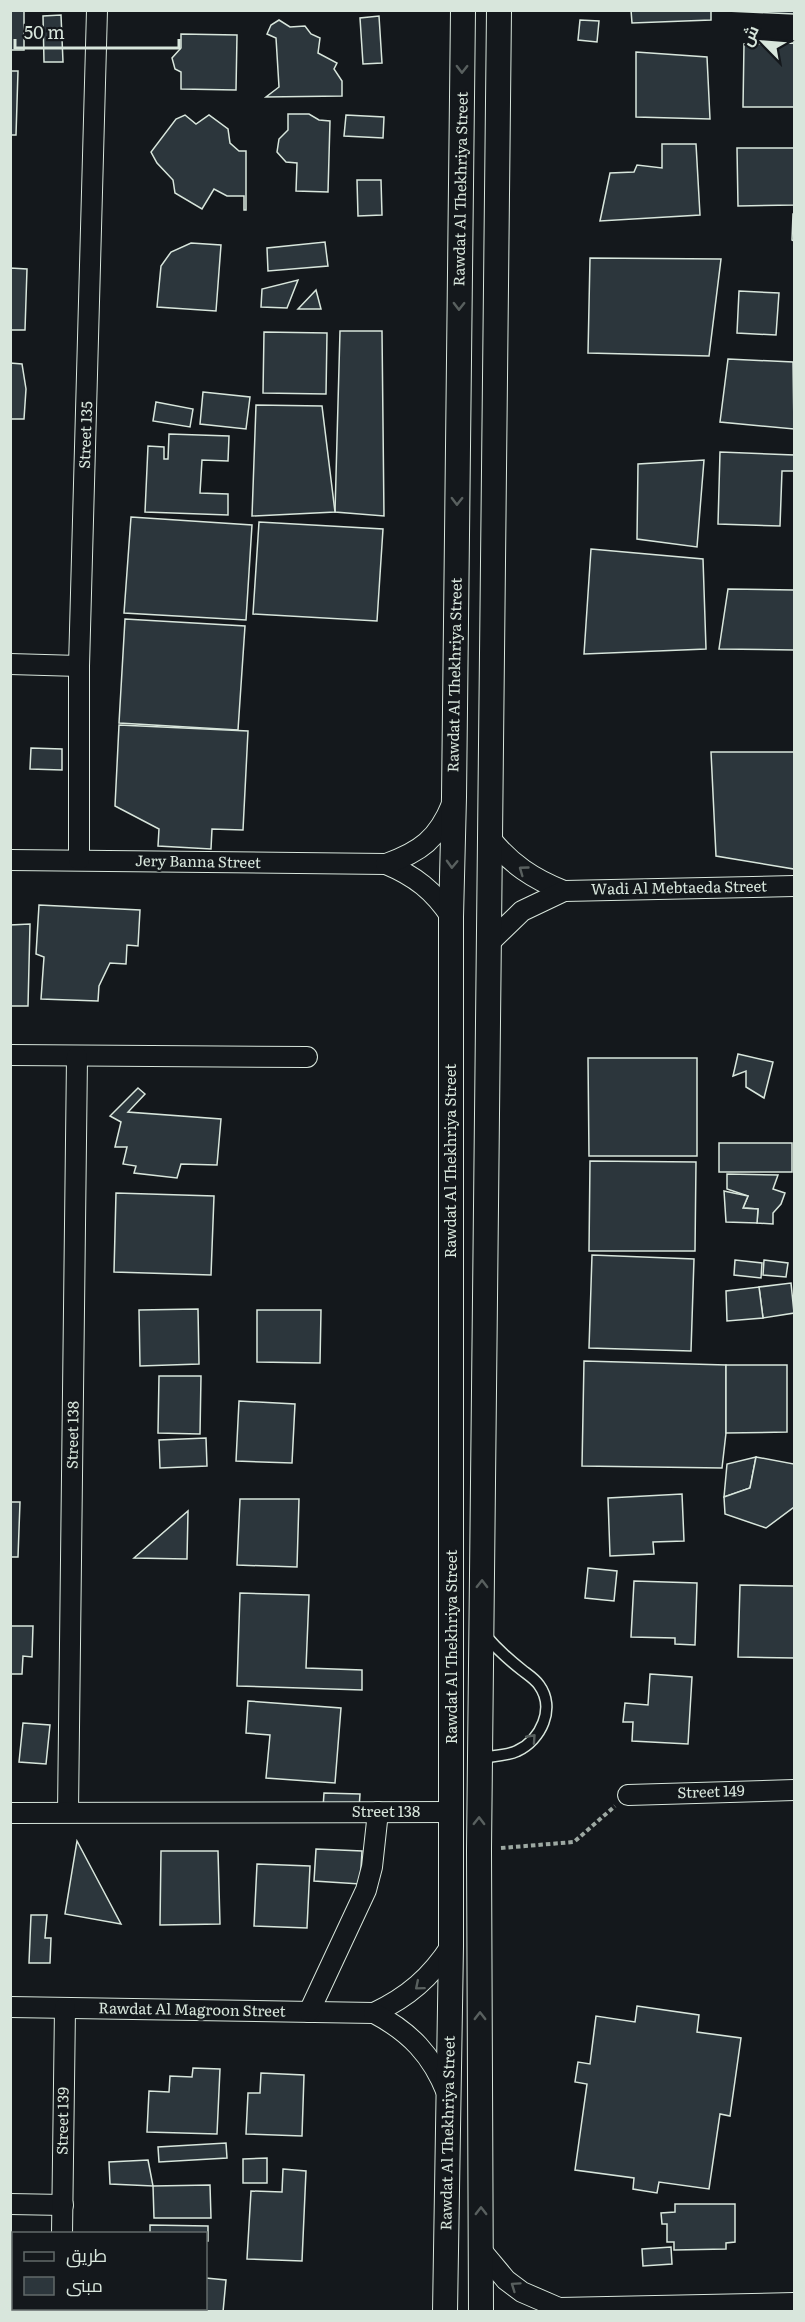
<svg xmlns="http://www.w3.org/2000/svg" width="805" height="2322" font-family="Literata,Cairo,serif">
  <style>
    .building { fill: #2c363c; stroke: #d8e6dc; stroke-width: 1.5 }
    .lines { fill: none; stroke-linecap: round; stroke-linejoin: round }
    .service-casing { stroke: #d8e6dc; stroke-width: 13 }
    .minor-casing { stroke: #d8e6dc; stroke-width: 22 }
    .tertiary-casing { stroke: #d8e6dc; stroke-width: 26 }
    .path { stroke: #9da8a2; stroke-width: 4; stroke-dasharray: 4.5 3; stroke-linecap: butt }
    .service { stroke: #14181c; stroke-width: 10 }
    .minor { stroke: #14181c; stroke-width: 20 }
    .tertiary { stroke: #14181c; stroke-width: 24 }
    .oneway { stroke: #59605f }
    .labels { text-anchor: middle; stroke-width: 4.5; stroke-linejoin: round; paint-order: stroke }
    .street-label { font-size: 15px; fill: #d8e6dc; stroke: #14181c }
  </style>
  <rect width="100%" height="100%" fill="#14181c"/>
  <g class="building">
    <rect x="10" y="10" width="14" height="40"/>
    <path d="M631,10H711V20L632,23Z"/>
    <path d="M727,10H794V14L727,11Z"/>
    <path d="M61,15L63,62H44L43,16Z"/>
    <path d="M379,16L382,63L363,64L360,18Z"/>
    <path d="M279,20L290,27L305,26L311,34L320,38L318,53L337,63L334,69L342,81V96L266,97L279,87L276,38L267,34L271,25Z"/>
    <path d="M580,20L599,21L597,42L578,40Z"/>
    <path d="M181,34L237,35L236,90L181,89V72L175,69L172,58L181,48Z"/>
    <path d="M794,43V107H743L744,44Z"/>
    <path d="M636,52L707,57L710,119L636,117Z"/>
    <path d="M10,71H18L16,135H10Z"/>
    <path d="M288,114H309L319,120L330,121L328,192L296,191L297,163L286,162L277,152L279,139L288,130Z"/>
    <path d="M185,115L196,124L209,115L228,129L230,143L239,151H246V210H244V196H227L214,189L202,209L175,193L173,180L157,163L151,152L176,119Z"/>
    <path d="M346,115L384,117L383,138L344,136Z"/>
    <path d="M662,144H696L700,215L600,221L610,173L634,172L637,165L662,168Z"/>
    <path d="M737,148H794V205L738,206Z"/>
    <path d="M357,180H381L382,215L358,216Z"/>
    <path d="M793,214H794V241L792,240Z"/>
    <path d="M325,242L328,266L268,271L267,248Z"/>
    <path d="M191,243L221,245L216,311L157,307L161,266L171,252Z"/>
    <path d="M590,258L721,259L709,356L588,353Z"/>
    <path d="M10,268L27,269L25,330H10Z"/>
    <path d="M298,280L287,308L261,307L262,289Z"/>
    <path d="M316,290L321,309H298Z"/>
    <path d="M739,291L779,293L776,335L737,333Z"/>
    <path d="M340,331H382L384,516L335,512Z"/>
    <path d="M264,332L327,333L326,394L263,393Z"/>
    <path d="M728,359L793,362L794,429L720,422Z"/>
    <path d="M10,363L22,364L26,389L24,419H10Z"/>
    <path d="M203,392L250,397L246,429L200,424Z"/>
    <path d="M156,402L193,409L190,427L153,421Z"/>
    <path d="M256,405L322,406L335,512L252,516Z"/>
    <path d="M169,434L229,436L228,461L202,460L200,493L228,494V515L145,512L148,446L164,447V459H168Z"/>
    <path d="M720,452L794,455V471H782L780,526L718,524Z"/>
    <path d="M704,460L697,547L637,539L638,464Z"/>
    <path d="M131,517L252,525L246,620L124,613Z"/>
    <path d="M259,522L383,529L377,621L253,614Z"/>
    <path d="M591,549L703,559L706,649L584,654Z"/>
    <path d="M728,589L794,590V650L719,649Z"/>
    <path d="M125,619L245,626L238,730L119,723Z"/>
    <path d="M119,725L248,731L243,830L212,829L211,849L158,846L159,829L115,806Z"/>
    <path d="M31,748L62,749V770L30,769Z"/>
    <path d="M711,752H794V869L716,856Z"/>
    <path d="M39,905L140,910L138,946L127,945L126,964L110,963L99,986L98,1001L41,999L44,957L36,954Z"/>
    <path d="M30,924L28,1006H10V925Z"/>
    <path d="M738,1054L773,1062L764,1098L746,1087V1071L733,1076Z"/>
    <path d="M588,1058H697V1156H589Z"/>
    <path d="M138,1088L145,1094L128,1112L221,1119L217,1165L181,1164L177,1178L134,1173L136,1166L123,1164L127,1147H115L121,1122L110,1116Z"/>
    <rect x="719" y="1143" width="73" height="29"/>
    <path d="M590,1161L696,1162L695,1251H589Z"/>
    <path d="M727,1174L778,1175L773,1189L785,1193L781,1204L773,1213V1224L757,1223L758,1209L743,1208L748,1196L727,1189Z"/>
    <path d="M724,1191L748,1196L743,1208L758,1209L757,1223L726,1222Z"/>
    <path d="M116,1193L214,1196L211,1275L114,1272Z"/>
    <path d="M592,1255L694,1259L691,1351L589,1348Z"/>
    <path d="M735,1260L762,1263L761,1278L734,1275Z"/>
    <path d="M764,1260L788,1263L786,1277L763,1275Z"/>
    <path d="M791,1283L794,1313L763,1318L759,1287Z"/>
    <path d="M759,1287L763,1318L727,1321L726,1291Z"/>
    <path d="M198,1309L199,1364L140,1366L139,1310Z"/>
    <path d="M257,1310H321L320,1363L257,1362Z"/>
    <path d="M584,1361L726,1365V1433L722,1468L582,1466Z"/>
    <path d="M726,1365H787V1432L726,1433Z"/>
    <path d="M159,1376H201L200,1434L158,1433Z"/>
    <path d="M239,1401L295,1404L292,1463L236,1461Z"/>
    <path d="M206,1438L207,1466L160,1468L159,1440Z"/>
    <path d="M756,1457L750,1488L724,1497L727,1464Z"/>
    <path d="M756,1457L794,1464V1507L766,1528L725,1514L724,1497L750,1488Z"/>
    <path d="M682,1494L684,1541L653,1542L654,1554L610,1556L608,1498Z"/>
    <path d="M240,1499H299L297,1567L237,1565Z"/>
    <path d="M10,1502H20L18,1557H10Z"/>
    <path d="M188,1511L187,1559L134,1558Z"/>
    <path d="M588,1568L617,1571L614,1601L585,1598Z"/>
    <path d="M634,1581L697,1583L695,1645L675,1644V1638L631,1637Z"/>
    <path d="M740,1585L794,1586V1658L738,1657Z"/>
    <path d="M240,1593L309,1595L306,1668L362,1670V1690L237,1686Z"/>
    <path d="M10,1626H33L32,1657L23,1656L22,1674H10Z"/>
    <path d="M650,1674L692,1677L688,1744L632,1741L633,1722H623L625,1703L648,1705Z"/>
    <path d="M248,1701L341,1708L335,1783L266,1778L270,1735L246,1733Z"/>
    <path d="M23,1723L50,1725L46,1764L19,1762Z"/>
    <path d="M324,1793L360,1794L359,1809L323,1808Z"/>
    <path d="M77,1841L121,1924L65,1914Z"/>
    <path d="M316,1849L362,1851L360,1884L314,1881Z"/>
    <path d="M161,1851H218L220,1924L160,1925Z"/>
    <path d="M257,1864L310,1866L307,1928L254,1926Z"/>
    <path d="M31,1915H47L45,1938H51L50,1963H29Z"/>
    <path d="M637,2006L699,2015L697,2032L741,2038L730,2116L720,2114L709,2189L659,2182L657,2193L633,2189L634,2178L575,2170L587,2084L575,2082L578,2062L590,2064L596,2016L635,2022Z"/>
    <path d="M193,2068L220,2069L217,2134L147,2132L149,2091L169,2092L170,2076L192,2077Z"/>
    <path d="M261,2073L304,2075L302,2136L246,2134L248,2093H260Z"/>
    <path d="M226,2143L227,2158L159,2162L158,2147Z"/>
    <path d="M267,2158V2183H243V2159Z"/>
    <path d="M148,2160L153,2186L110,2184L109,2162Z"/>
    <path d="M283,2169L306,2171L302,2261L247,2259L251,2191L282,2192Z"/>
    <path d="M210,2185L211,2218H154L153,2186Z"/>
    <path d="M675,2204H735V2242L726,2243V2249L674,2250V2242H667V2224H662L661,2213L675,2212Z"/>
    <path d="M150,2225L208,2226V2241H206V2234H150Z"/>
    <path d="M671,2247L672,2264L643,2266L642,2249Z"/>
    <path d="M206,2278L226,2280L223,2312H152V2308H206Z"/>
  </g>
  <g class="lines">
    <defs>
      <path id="service" d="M480,1758C491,1756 507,1756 517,1751C541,1740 556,1708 539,1685C535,1679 527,1674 522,1670C508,1659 496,1648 485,1635"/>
      <g id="minor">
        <path d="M10,664L79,666"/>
        <path d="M490,838C511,864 533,879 564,891"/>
        <path d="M10,860L386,864C415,876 434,891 451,917"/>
        <path d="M79,860V666L97,10"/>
        <path d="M386,864C420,852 438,839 452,804"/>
        <path d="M489,943L522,911L564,891L794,886"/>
        <path d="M10,1055L307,1057"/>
        <path d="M628,1795L794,1790"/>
        <path d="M68,1812L77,1057"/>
        <path d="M10,1813L452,1812"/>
        <path d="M10,2007L374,2013C408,1997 431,1977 451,1946"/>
        <path d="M309,2012L366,1890L372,1867L378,1812"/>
        <path d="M374,2013C410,2032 432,2055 447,2093"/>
        <path d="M10,2204L63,2205"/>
        <path d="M62,2234L65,2008"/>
        <path d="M481,2250L506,2280L522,2292L559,2308L794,2303"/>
        <path d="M62,2312V2308"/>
      </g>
      <g id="tertiary">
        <path d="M445,2312L451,1946V917L454,797L463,10"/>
        <path d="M481,2312L479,1850L499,10"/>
      </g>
    </defs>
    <use href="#service" class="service-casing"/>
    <use href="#minor" class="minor-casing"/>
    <use href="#tertiary" class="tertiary-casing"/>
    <path class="path" d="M501,1848L574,1842L615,1806"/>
    <use href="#service" class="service"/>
    <use href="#minor" class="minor"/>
    <use href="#tertiary" class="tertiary"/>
  </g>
  <defs><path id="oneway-chevron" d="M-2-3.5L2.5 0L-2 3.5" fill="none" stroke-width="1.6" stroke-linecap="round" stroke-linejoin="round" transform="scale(1.5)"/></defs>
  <g class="oneway">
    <use href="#oneway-chevron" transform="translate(462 69) rotate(91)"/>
    <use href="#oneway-chevron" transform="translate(459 306) rotate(91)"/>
    <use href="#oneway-chevron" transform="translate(457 501) rotate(91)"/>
    <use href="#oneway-chevron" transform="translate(452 864) rotate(92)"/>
    <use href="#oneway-chevron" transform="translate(523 870) rotate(-144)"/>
    <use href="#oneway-chevron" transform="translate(482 1584) rotate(-89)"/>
    <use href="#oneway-chevron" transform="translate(532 1738) rotate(-48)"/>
    <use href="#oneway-chevron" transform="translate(479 1821) rotate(-89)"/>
    <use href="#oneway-chevron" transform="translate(419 1986) rotate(140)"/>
    <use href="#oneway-chevron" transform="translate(480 2016) rotate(-90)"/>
    <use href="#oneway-chevron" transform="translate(481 2211) rotate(-90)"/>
    <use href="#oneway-chevron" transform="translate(515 2286) rotate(-145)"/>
  </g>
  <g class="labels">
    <g class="street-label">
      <text transform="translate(461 189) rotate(-89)" y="5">Rawdat Al Thekhriya Street</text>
      <text transform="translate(86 435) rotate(-88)" y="5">Street 135</text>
      <text transform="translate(455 675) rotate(-89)" y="5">Rawdat Al Thekhriya Street</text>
      <text transform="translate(198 862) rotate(1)" y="5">Jery Banna Street</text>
      <text transform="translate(679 888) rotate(-1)" y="5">Wadi Al Mebtaeda Street</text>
      <text transform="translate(451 1161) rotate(-90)" y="5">Rawdat Al Thekhriya Street</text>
      <text transform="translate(73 1435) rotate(-89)" y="5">Street 138</text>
      <text transform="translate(452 1647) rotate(-90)" y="5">Rawdat Al Thekhriya Street</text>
      <text transform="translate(711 1792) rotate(-2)" y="5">Street 149</text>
      <text x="386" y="1817">Street 138</text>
      <text transform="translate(192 2010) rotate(1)" y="5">Rawdat Al Magroon Street</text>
      <text transform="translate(63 2121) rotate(-89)" y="5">Street 139</text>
      <text transform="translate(448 2133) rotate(-89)" y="5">Rawdat Al Thekhriya Street</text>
    </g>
  </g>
  <rect width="805" height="2322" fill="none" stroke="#d8e6dc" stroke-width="24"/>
  <rect x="12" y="2232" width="195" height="78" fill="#14181c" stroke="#626a69" stroke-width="1.5"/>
  <rect x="24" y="2252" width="30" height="9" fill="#14181c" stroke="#626a69" stroke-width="1.5"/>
  <text x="66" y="2262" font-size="18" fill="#d8e6dc">طريق</text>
  <rect x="24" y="2277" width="30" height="18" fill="#2c363c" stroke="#626a69" stroke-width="1.5"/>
  <text x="66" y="2292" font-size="18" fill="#d8e6dc">مبنى</text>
  <g transform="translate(763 42) rotate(295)" stroke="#14181c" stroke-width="4.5" paint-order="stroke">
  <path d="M0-4.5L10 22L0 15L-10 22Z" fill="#d8e6dc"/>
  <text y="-9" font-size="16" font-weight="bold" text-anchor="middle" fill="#d8e6dc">ش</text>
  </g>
  <path d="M15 39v9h164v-9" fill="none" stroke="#d8e6dc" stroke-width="3"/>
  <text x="24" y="39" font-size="18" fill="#d8e6dc" stroke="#14181c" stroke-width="4.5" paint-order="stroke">50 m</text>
</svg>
